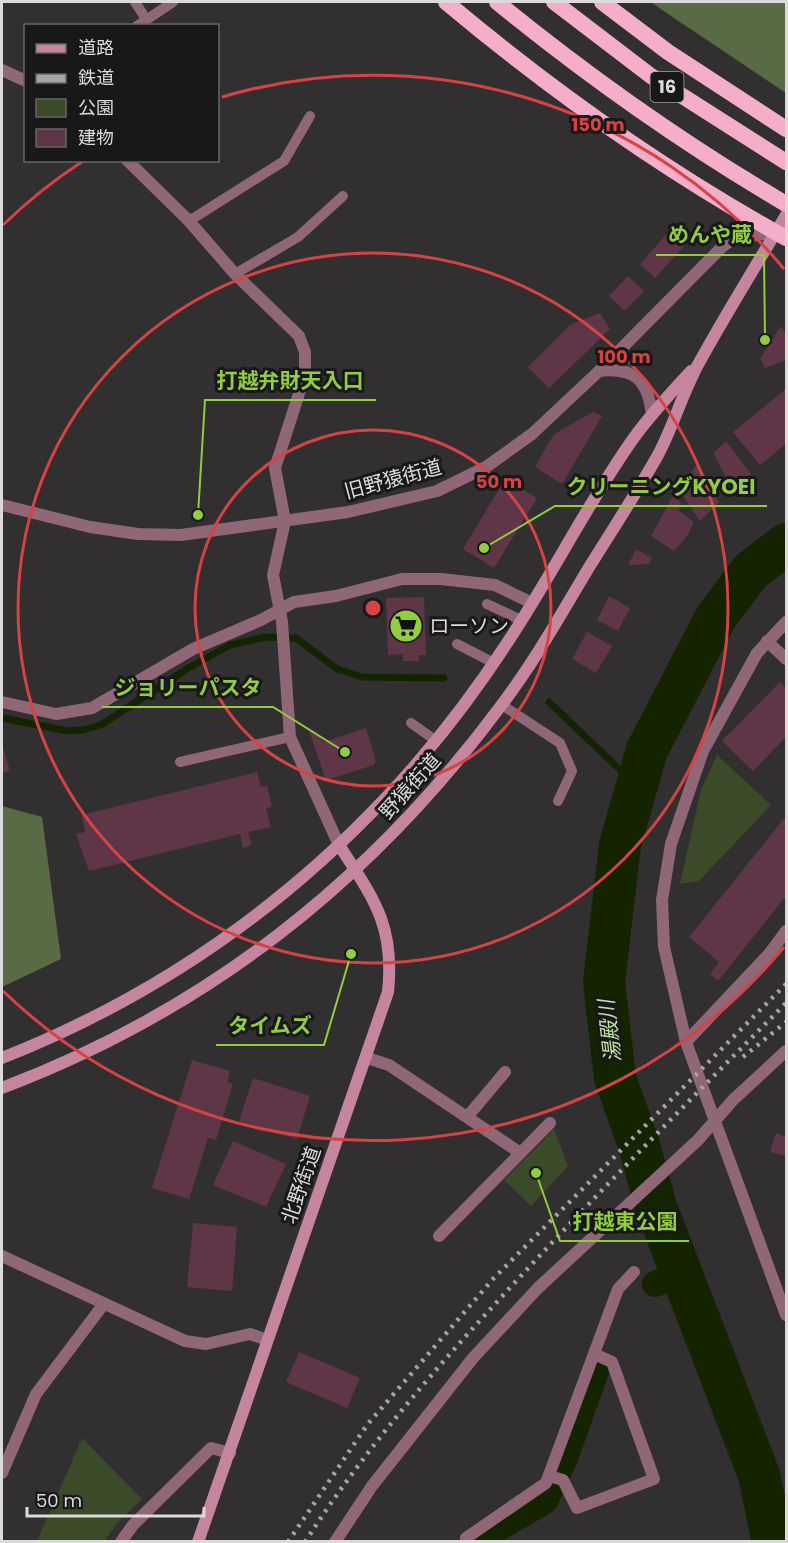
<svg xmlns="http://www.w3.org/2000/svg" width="788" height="1543" font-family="Poppins,'Noto Sans JP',sans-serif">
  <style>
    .green { fill: #3b4a29 }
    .forest { fill: #586b44 }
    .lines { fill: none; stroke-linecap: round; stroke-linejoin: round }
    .stream { stroke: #142400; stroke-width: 7 }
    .canal { stroke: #142400; stroke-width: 26 }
    .river { stroke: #142400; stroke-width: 42 }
    .building { fill: #5f3647 }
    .service { stroke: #906777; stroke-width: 10 }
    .minor { stroke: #906777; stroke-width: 12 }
    .tertiary { stroke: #906777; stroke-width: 12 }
    .secondary { stroke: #c5859e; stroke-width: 12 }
    .trunk { stroke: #f5aeca; stroke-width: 16 }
    .rail { stroke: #a6a4a5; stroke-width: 4.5; stroke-dasharray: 3 6; stroke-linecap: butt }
    .ring { fill: none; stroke: #d74343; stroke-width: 3 }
    .labels { text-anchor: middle; stroke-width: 6; stroke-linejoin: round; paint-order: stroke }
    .shield { fill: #191818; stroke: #a2a0a0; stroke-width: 1.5 }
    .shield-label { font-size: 18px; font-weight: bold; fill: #dcdadb }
    .street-label { font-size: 20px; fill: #dcdadb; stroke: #191818 }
    .poi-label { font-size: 20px; fill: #dcdadb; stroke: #191818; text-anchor: start }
    .water-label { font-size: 21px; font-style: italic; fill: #c2e2a0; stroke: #191818 }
    .centre { fill: #d74343; stroke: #191818; stroke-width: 3 }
    .ring-label { font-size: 18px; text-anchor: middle; font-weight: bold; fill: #d74343; stroke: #191818; stroke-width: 6; stroke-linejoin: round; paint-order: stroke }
    .leader { fill: none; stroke: #92cd3e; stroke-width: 2 }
    .callout-dot { fill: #92cd3e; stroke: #191818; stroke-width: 2 }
    .callout-label { font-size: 21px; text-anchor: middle; font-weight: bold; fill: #92cd3e; stroke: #191818; stroke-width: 6; stroke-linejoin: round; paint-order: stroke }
  </style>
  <rect width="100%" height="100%" fill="#322f30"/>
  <g class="green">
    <path d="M717,755L771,805L699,881L680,884L701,790Z"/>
    <path d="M554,1129L568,1166L531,1206L504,1180Z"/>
    <path d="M82,1438L142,1499L117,1523L105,1541H37Z"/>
  </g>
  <g class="forest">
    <path d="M651,2H786V93L668,14Z"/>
    <path d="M2,806L42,817L61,959L2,987Z"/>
  </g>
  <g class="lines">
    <g class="stream">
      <path d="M549,702L637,786"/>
      <path d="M2,718L68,731L83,730L101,725L190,667L230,645L266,637L296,638L337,669L362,677L444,678"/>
    </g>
    <g class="canal">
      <path d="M655,1284L682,1273"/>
      <path d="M475,1542L545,1501L564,1461L596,1371"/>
    </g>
    <path class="river" d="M773,1542L759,1475L656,1207L639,1145L615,1078L604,982L620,845L647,750L716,617L751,571L786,544"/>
  </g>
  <g class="building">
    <path d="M672,228L688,242L655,278L640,264Z"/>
    <path d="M628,276L644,291L625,311L609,296Z"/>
    <path d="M600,313L610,329L549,388L528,367L570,325Z"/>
    <path d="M781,326L786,334V360L765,368L760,359Z"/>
    <path d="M786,389V444L760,465L733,432Z"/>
    <path d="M593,412L602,416L562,484L535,467L554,434Z"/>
    <path d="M726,441L751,474L732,488L713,453Z"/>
    <path d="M698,462L719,502L700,521L679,490Z"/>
    <path d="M505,479L537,498L494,568L463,549Z"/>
    <path d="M674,494L681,504L679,511L694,522L687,536L674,551L651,536Z"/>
    <path d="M636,549L652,558L649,564L628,565Z"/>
    <path d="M609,596L630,608L618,631L597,620Z"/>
    <path d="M424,597L426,655H419V661H403V654L388,655L386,598Z"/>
    <path d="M587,632L612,646L596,673L572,659Z"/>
    <path d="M780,682L786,689V737L753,771L722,741Z"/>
    <path d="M366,728L376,761L374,765L326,780L309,731L313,730L324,742Z"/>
    <path d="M2,744L10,771L2,773Z"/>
    <path d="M257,772L261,787L267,786L272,807L266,808L271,827L248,832L252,845L243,848L240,834L89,871L76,834L85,832L82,815Z"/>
    <path d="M786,816V896L718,981L710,974L719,962L689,937Z"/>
    <path d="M192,1060L230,1071L227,1082L233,1084L216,1140L208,1138L189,1199L152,1188Z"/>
    <path d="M253,1078L310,1096L297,1139L239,1121Z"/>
    <path d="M776,1133L786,1137V1156L770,1152Z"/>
    <path d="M233,1141L286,1164L266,1207L213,1185Z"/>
    <path d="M193,1223L237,1227L232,1291L187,1287Z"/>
    <path d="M299,1352L360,1378L347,1408L286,1382Z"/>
  </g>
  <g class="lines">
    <g class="service">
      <path d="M135,2L146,19"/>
      <path d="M137,26L173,2"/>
      <path d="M189,221L284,161L310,116"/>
      <path d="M235,274L298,237L343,196"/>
      <path d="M487,604L521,620"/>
      <path d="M457,644L494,663"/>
      <path d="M502,705L560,743L572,771L558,801"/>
      <path d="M411,723L435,740"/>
      <path d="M180,762L290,737"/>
    </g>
    <g class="minor">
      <path d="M2,70L26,81"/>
      <path d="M127,160L189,221L235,274L299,336L305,352V375L275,468L285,521L273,575L282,622L290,737L339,845"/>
      <path d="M786,622L757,653L703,751L671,844L662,900L664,947L686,1042L786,1315"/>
      <path d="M767,641L786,659"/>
      <path d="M2,702L56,714L92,708L193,649L261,620L294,602L336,596L402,579H441L495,585L532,603"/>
      <path d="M686,1042L769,954L786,931"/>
      <path d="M367,1058L389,1065L519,1152"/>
      <path d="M468,1116L505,1072"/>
      <path d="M439,1236L550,1123"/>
      <path d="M2,1256L185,1341L206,1344L250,1334L267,1340"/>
      <path d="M2,1473L36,1394L103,1305"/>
      <path d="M549,1476L563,1480L577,1508L654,1479L612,1362L594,1354"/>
      <path d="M121,1542L133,1525L211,1448L230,1453"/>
      <path d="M335,1542L372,1486L473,1358L538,1288L698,1140L733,1100L786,1051"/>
      <path d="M467,1542L466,1538L546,1483L618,1289L634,1272"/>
    </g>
    <g class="tertiary">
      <path d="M599,371C635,367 648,380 652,415"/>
      <path d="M2,505L90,527L138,534L181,535L348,512L437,491L486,467L532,434L599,371L722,247L733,239L775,232"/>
    </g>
    <g class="secondary">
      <path d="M2,1058C212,975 384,832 507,643C551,577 587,504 633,439C650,415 671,393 691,371"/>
      <path d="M2,1088C207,1010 369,883 500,707C533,664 560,616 588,569C611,532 636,494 658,455C674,425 683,391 700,361C727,312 757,264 786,215"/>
      <path d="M198,1542L388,992C395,926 374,899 339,845"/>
    </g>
    <g class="trunk">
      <path d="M446,2C552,91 665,171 786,238"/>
      <path d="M497,2C589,77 684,144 786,204"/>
      <path d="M554,2L651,76L786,162"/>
      <path d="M602,2L668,52L786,129"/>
    </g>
    <g class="rail">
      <path d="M743,1057L786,1022"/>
      <path d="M288,1542L367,1425L493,1279L786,984"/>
      <path d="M305,1542C364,1450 434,1370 507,1291C598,1192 692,1098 786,1003"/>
    </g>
  </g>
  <g class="ring">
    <circle cx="373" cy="608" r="178"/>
    <circle cx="373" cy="608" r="355"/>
    <path d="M784 947A533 533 0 0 1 3 991M3 225A533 533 0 0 1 83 161M222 97A533 533 0 0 1 784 269"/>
  </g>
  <defs>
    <symbol id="supermarket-disc" viewBox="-11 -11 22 22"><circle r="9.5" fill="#92cd3e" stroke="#191818"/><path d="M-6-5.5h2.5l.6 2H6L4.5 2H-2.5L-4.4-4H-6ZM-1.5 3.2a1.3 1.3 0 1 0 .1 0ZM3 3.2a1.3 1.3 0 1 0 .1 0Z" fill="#111"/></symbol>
  </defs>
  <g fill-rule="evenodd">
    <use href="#supermarket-disc" x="387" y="607" width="38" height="38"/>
  </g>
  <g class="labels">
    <rect class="shield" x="650.5" y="72" width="33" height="30" rx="4.5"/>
    <g class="shield-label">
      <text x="667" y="93">16</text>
    </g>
    <g class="street-label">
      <text transform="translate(393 479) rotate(-15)" y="7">旧野猿街道</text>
      <text transform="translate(410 786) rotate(-48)" y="7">野猿街道</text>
      <text transform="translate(301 1185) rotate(-71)" y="7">北野街道</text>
    </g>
    <g class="poi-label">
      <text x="429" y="633">ローソン</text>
    </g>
    <g class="water-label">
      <text transform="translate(610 1031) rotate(-97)" y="7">湯殿川</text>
    </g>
  </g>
  <circle cx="373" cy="608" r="9" class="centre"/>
  <g class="ring-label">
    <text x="598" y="131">150 m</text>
    <text x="624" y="363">100 m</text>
    <text x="499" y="488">50 m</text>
  </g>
  <path class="leader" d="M765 340L764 255H656M198 515L205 400H376M484 548L555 506H767M345 752L273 707H102M351 954L324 1045H216M536 1173L560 1241H689"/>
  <g class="callout-dot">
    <circle cx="765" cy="340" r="6"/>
    <circle cx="198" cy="515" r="6"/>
    <circle cx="484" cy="548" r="6"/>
    <circle cx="345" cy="752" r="6"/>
    <circle cx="351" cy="954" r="6"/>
    <circle cx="536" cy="1173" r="6"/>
  </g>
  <g class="callout-label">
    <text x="710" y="242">めんや蔵</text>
    <text x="290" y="388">打越弁財天入口</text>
    <text x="661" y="494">クリーニングKYOEI</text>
    <text x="188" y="695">ジョリーパスタ</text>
    <text x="270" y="1033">タイムズ</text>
    <text x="625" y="1229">打越東公園</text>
  </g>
  <rect width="788" height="1543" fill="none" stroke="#dcdadb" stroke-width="6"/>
  <rect x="24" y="24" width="195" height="138" fill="#191818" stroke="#676666" stroke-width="1.5"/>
  <rect x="36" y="44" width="30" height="9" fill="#c5859e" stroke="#676666" stroke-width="1.5"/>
  <text x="78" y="54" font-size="18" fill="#dcdadb">道路</text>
  <rect x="36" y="74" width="30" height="9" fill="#a6a4a5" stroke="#676666" stroke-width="1.5"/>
  <text x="78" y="84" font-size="18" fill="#dcdadb">鉄道</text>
  <rect x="36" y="99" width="30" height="18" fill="#3b4a29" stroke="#676666" stroke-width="1.5"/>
  <text x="78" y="114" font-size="18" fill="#dcdadb">公園</text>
  <rect x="36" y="129" width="30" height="18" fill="#5f3647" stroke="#676666" stroke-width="1.5"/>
  <text x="78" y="144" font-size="18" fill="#dcdadb">建物</text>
  <path d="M27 1507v9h177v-9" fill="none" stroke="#dcdadb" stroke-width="3"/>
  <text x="36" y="1507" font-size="18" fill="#dcdadb" stroke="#191818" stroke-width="4.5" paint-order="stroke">50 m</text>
</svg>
